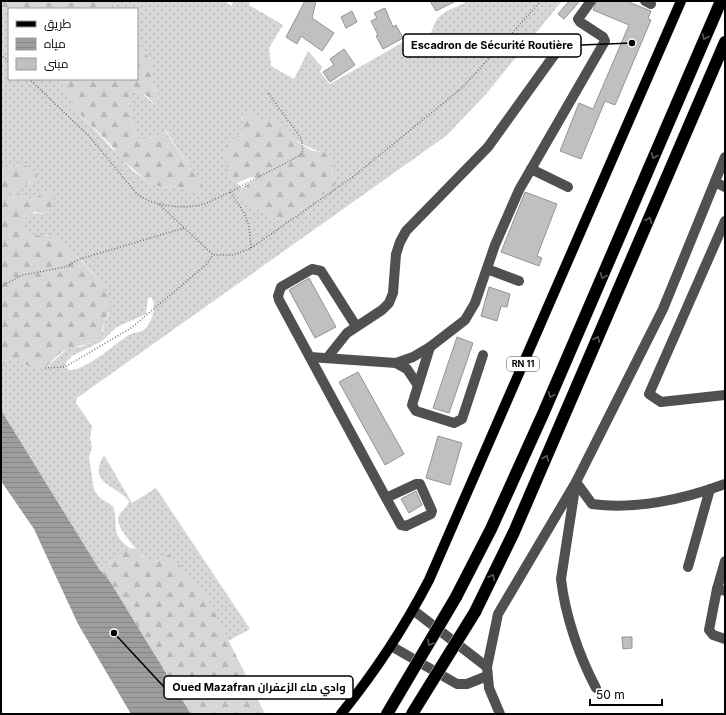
<svg xmlns="http://www.w3.org/2000/svg" width="726" height="715" font-family="Inter,Cairo,sans-serif">
  <style>
    .grass { fill: url(#grass-dots); fill-rule: evenodd }
    .forest { fill: url(#forest-firs) }
    .water { fill: url(#water-rules) }
    .building { fill: #c0c0c0; stroke: #949494 }
    .lines { fill: none; stroke-linecap: round; stroke-linejoin: round }
    .major-casing { stroke: #dbdbdb; stroke-width: 11 }
    .highway-casing { stroke: #dbdbdb; stroke-width: 13 }
    .path { stroke: #727272; stroke-width: 1.5; stroke-dasharray: 1 2; stroke-linecap: butt }
    .minor { stroke: #505050; stroke-width: 10 }
    .major { stroke: #000; stroke-width: 10 }
    .highway { stroke: #000; stroke-width: 12 }
    .highway-bridge-casing { stroke: #dbdbdb; stroke-width: 13; stroke-linecap: butt }
    .highway-bridge { stroke: #000; stroke-width: 12 }
    .oneway { stroke: #595959 }
    .labels { text-anchor: middle; stroke-width: 3; stroke-linejoin: round; paint-order: stroke }
    .shield { fill: #fff; stroke: #4c4c4c; stroke-width: 1 }
    .shield-label { font-size: 9px; font-weight: bold; fill: #000 }
    .leader { fill: none; stroke: #000; stroke-width: 1.5 }
    .callout-dot { fill: #000; stroke: #fff; stroke-width: 1.5 }
    .callout { fill: #fff; stroke: #000; stroke-width: 1.5 }
    .callout-label { font-size: 11px; text-anchor: middle; font-weight: bold; fill: #000 }
  </style>
  <defs>
    <pattern id="grass-dots" width="8" height="8" patternUnits="userSpaceOnUse"><rect width="8" height="8" fill="#d7d7d7"/><path d="M2 2h.1M6 6h.1" fill="none" stroke="#b7b7b7" stroke-width="1.8" stroke-linecap="round"/></pattern>
    <pattern id="forest-firs" width="22" height="20" patternUnits="userSpaceOnUse"><rect width="22" height="20" fill="#d7d7d7"/><path d="M5 1l3.5 6h-7zM16 11l3.5 6h-7z" fill="#b7b7b7"/></pattern>
    <pattern id="water-rules" width="6" height="5" patternUnits="userSpaceOnUse"><rect width="6" height="5" fill="#9e9e9e"/><path d="M0 2.5h6" fill="none" stroke="#868686"/></pattern>
  </defs>
  <rect width="100%" height="100%" fill="#fff"/>
  <g class="grass">
    <path d="M113,1H225L231,6L234,1H250L249,5L283,25L269,48L271,66L294,79L308,51L322,67L320,72L330,84L407,40L428,39C431,33 433,27 436,21C442,10 458,8 467,1H562L486,94L446,136L77,398L76,403L92,426L90,438L92,447L89,457L94,490L100,498L113,506C119,524 109,534 130,548L116,559L109,562L99,569L1,410V369L9,358L18,359L26,366L37,365L45,368L66,350L73,347H81L96,340L103,331L104,323L109,314L106,293L93,273L80,259L48,235C37,238 30,235 21,228V224L30,213L47,214L46,191L33,199L23,196L9,198L5,193L24,183H31L20,165L8,167L1,166V9L9,14V79H55L63,85L71,102L81,115L132,170L148,182L164,188L173,186L184,189L194,194L195,175L166,131L160,135L141,141C133,136 134,131 133,122C131,108 125,107 132,92L139,91L155,105L158,96L151,79V60L140,47L137,34V9H113ZM248,113L260,120L277,122C293,141 308,149 332,155L330,165L335,179L332,188L288,219C272,221 251,207 241,195L242,188C230,176 228,175 226,158L221,154L237,137L242,134L244,126L242,118ZM151,297C157,306 153,319 146,328C142,333 132,332 127,336C113,346 85,371 69,370L65,367L66,362L72,356L102,341L117,327L146,314L148,298Z"/>
    <path d="M104,455L132,503L156,488L250,629L228,641L210,603L162,557L157,562C152,561 147,560 143,556C136,549 118,529 118,520C118,512 127,509 129,501C115,484 87,484 104,455Z"/>
  </g>
  <g class="forest">
    <path d="M1,1H113V9H9V14L1,9Z"/>
    <path d="M137,34L140,47L151,60V79L158,96L155,105L148,97L139,91L132,92C125,107 131,108 133,122C134,131 133,136 141,141L160,135L165,131L195,175H200L203,188L194,194L184,189L173,186L164,188L148,182L119,157L111,145L81,115L71,102L63,85L55,79H47H137Z"/>
    <path d="M248,113L260,120L271,118C284,126 296,144 311,150C318,152 325,151 332,155C331,164 330,176 338,181L332,188L288,219C272,221 251,207 241,195L242,188L257,178L251,177L237,183C227,178 227,168 226,158L221,154L230,141L242,134C244,127 242,121 243,114Z"/>
    <path d="M20,165C29,166 39,169 37,181L25,183L21,190L17,192L10,191L6,193L9,198L23,196L33,199L46,191H52C55,201 54,207 47,214L36,212L30,213L21,224V228C36,240 41,233 56,237C72,253 109,283 110,306C110,313 106,317 104,323C102,329 103,334 97,339C89,345 80,345 71,348C60,351 53,360 45,368L37,365C27,370 20,360 9,358L1,369V166L8,167Z"/>
    <path d="M130,548L138,549L143,557L157,562L165,555H170L193,580L210,603L265,714H191L109,580L99,569L109,562L116,559Z"/>
  </g>
  <path class="water" d="M1,410L99,569L109,580L191,714H131L78,624L34,529L1,481Z"/>
  <g class="building">
    <path d="M305,1H316L312,18L334,33L322,51L301,36L297,44L286,37Z"/>
    <path d="M430,1H456L436,11Z"/>
    <path d="M569,1H580L564,19L558,14Z"/>
    <path d="M597,1H626L651,11L648,19L651,20L615,105L605,101L581,159L560,151L579,103L593,109L629,25L593,10Z"/>
    <path d="M385,8L393,27L396,25L403,38L383,49L376,36L378,35L371,21L377,18L374,13Z"/>
    <path d="M352,11L357,22L346,28L341,17Z"/>
    <path d="M344,49L355,65L330,82L323,72L334,65L330,59Z"/>
    <path d="M525,192L557,204L537,256L542,258L539,266L501,252Z"/>
    <path d="M309,278L336,327L315,338L289,290Z"/>
    <path d="M489,287L510,294L507,307L501,306L497,321L481,316Z"/>
    <path d="M457,337L473,343L449,413L433,408Z"/>
    <path d="M358,372L404,454L385,465L339,382Z"/>
    <path d="M438,436L462,443L450,485L426,478Z"/>
    <path d="M416,491L422,505L409,513L401,499Z"/>
    <path d="M622,637H632V648L623,649Z"/>
  </g>
  <g class="lines">
    <defs>
      <path id="major" d="M341,714C375,672 404,628 429,580L681,1"/>
      <g id="highway">
        <path d="M456,597L491,529L543,414L721,1"/>
        <path d="M475,612L514,532L725,42"/>
      </g>
    </defs>
    <use href="#major" class="major-casing"/>
    <use href="#highway" class="highway-casing"/>
    <g class="path">
      <path d="M1,54L9,62"/>
      <path d="M29,79L89,136L137,194C152,206 185,210 204,204C212,201 221,196 230,192"/>
      <path d="M159,204L213,255H233L251,248L354,176L463,87L541,1"/>
      <path d="M251,248C249,218 247,216 230,192L299,156L303,151L301,138L268,93"/>
      <path d="M1,286L23,275L65,267L80,259L184,228"/>
      <path d="M45,368L65,367L131,328L207,264L213,255"/>
    </g>
    <g class="minor">
      <path d="M645,1L651,4"/>
      <path d="M725,157L663,309L576,482L592,504C635,510 685,499 725,484"/>
      <path d="M531,169L568,187"/>
      <path d="M715,182L725,187"/>
      <path d="M725,221L649,394L661,402L725,395"/>
      <path d="M487,269L519,281"/>
      <path d="M356,326L321,271L312,269L281,287L278,296L279,300L386,498L401,525L406,526L431,514L432,511L420,484H416L386,498"/>
      <path d="M430,347L412,405L416,411L454,423L462,419L483,355"/>
      <path d="M310,357L396,363L413,357L430,347L465,320L475,303L495,245L519,190L605,41L603,37L580,22L578,19L591,1"/>
      <path d="M327,358L347,333L382,310L389,303L393,293L396,254L400,242L406,231L488,147L560,47"/>
      <path d="M396,363L407,369L417,384"/>
      <path d="M575,488L561,579C565,615 579,656 596,688"/>
      <path d="M725,561L717,589L725,591"/>
      <path d="M688,567L710,489"/>
      <path d="M717,589L709,630L713,635L725,639"/>
      <path d="M413,610L487,667"/>
      <path d="M391,646L457,684H467L487,676"/>
      <path d="M500,714L489,688L487,667L498,614L576,482"/>
    </g>
    <use href="#major" class="major"/>
    <use href="#highway" class="highway"/>
    <defs>
      <g id="highway-bridge">
        <path d="M387,714L456,597"/>
        <path d="M412,714L475,612"/>
      </g>
    </defs>
    <use href="#highway-bridge" class="highway-bridge-casing"/>
    <use href="#highway-bridge" class="highway-bridge"/>
  </g>
  <defs><path id="oneway-chevron" d="M-2-3.5L2.5 0L-2 3.5" fill="none" stroke-width="1.6" stroke-linecap="round" stroke-linejoin="round"/></defs>
  <g class="oneway">
    <use href="#oneway-chevron" transform="translate(705 37) rotate(113)"/>
    <use href="#oneway-chevron" transform="translate(654 156) rotate(113)"/>
    <use href="#oneway-chevron" transform="translate(649 220) rotate(-67)"/>
    <use href="#oneway-chevron" transform="translate(603 276) rotate(113)"/>
    <use href="#oneway-chevron" transform="translate(597 339) rotate(-67)"/>
    <use href="#oneway-chevron" transform="translate(551 395) rotate(113)"/>
    <use href="#oneway-chevron" transform="translate(546 458) rotate(-67)"/>
    <use href="#oneway-chevron" transform="translate(492 577) rotate(-63)"/>
    <use href="#oneway-chevron" transform="translate(430 643) rotate(120)"/>
  </g>
  <g class="labels">
    <rect class="shield" x="507" y="357" width="32" height="14" rx="3"/>
    <g class="shield-label">
      <text x="523" y="367">RN 11</text>
    </g>
  </g>
  <path class="leader" d="M632 43L581 45M114 633L164 687"/>
  <g class="callout-dot">
    <circle cx="632" cy="43" r="4"/>
    <circle cx="114" cy="633" r="4"/>
  </g>
  <g class="callout">
    <rect x="403" y="34" width="178" height="23" rx="4"/>
    <rect x="164" y="676" width="189" height="23" rx="4"/>
  </g>
  <g class="callout-label">
    <text x="492" y="49">Escadron de Sécurité Routière</text>
    <text x="259" y="691">Oued Mazafran وادي ماء الزعفران</text>
  </g>
  <rect width="726" height="715" fill="none" stroke="#000000" stroke-width="4"/>
  <rect x="8" y="8" width="130" height="72" fill="#ffffff" stroke="#999999"/>
  <rect x="16" y="21" width="20" height="6" fill="#000000" stroke="#999999"/>
  <text x="44" y="28" font-size="12" fill="#000000">طريق</text>
  <rect x="16" y="38" width="20" height="12" fill="url(#water-rules)" stroke="#999999"/>
  <text x="44" y="48" font-size="12" fill="#000000">مياه</text>
  <rect x="16" y="58" width="20" height="12" fill="#c0c0c0" stroke="#999999"/>
  <text x="44" y="68" font-size="12" fill="#000000">مبنى</text>
  <path d="M590 699v6h72v-6" fill="none" stroke="#000000" stroke-width="2"/>
  <text x="596" y="699" font-size="12" fill="#000000" stroke="#ffffff" stroke-width="3" paint-order="stroke">50 m</text>
</svg>
